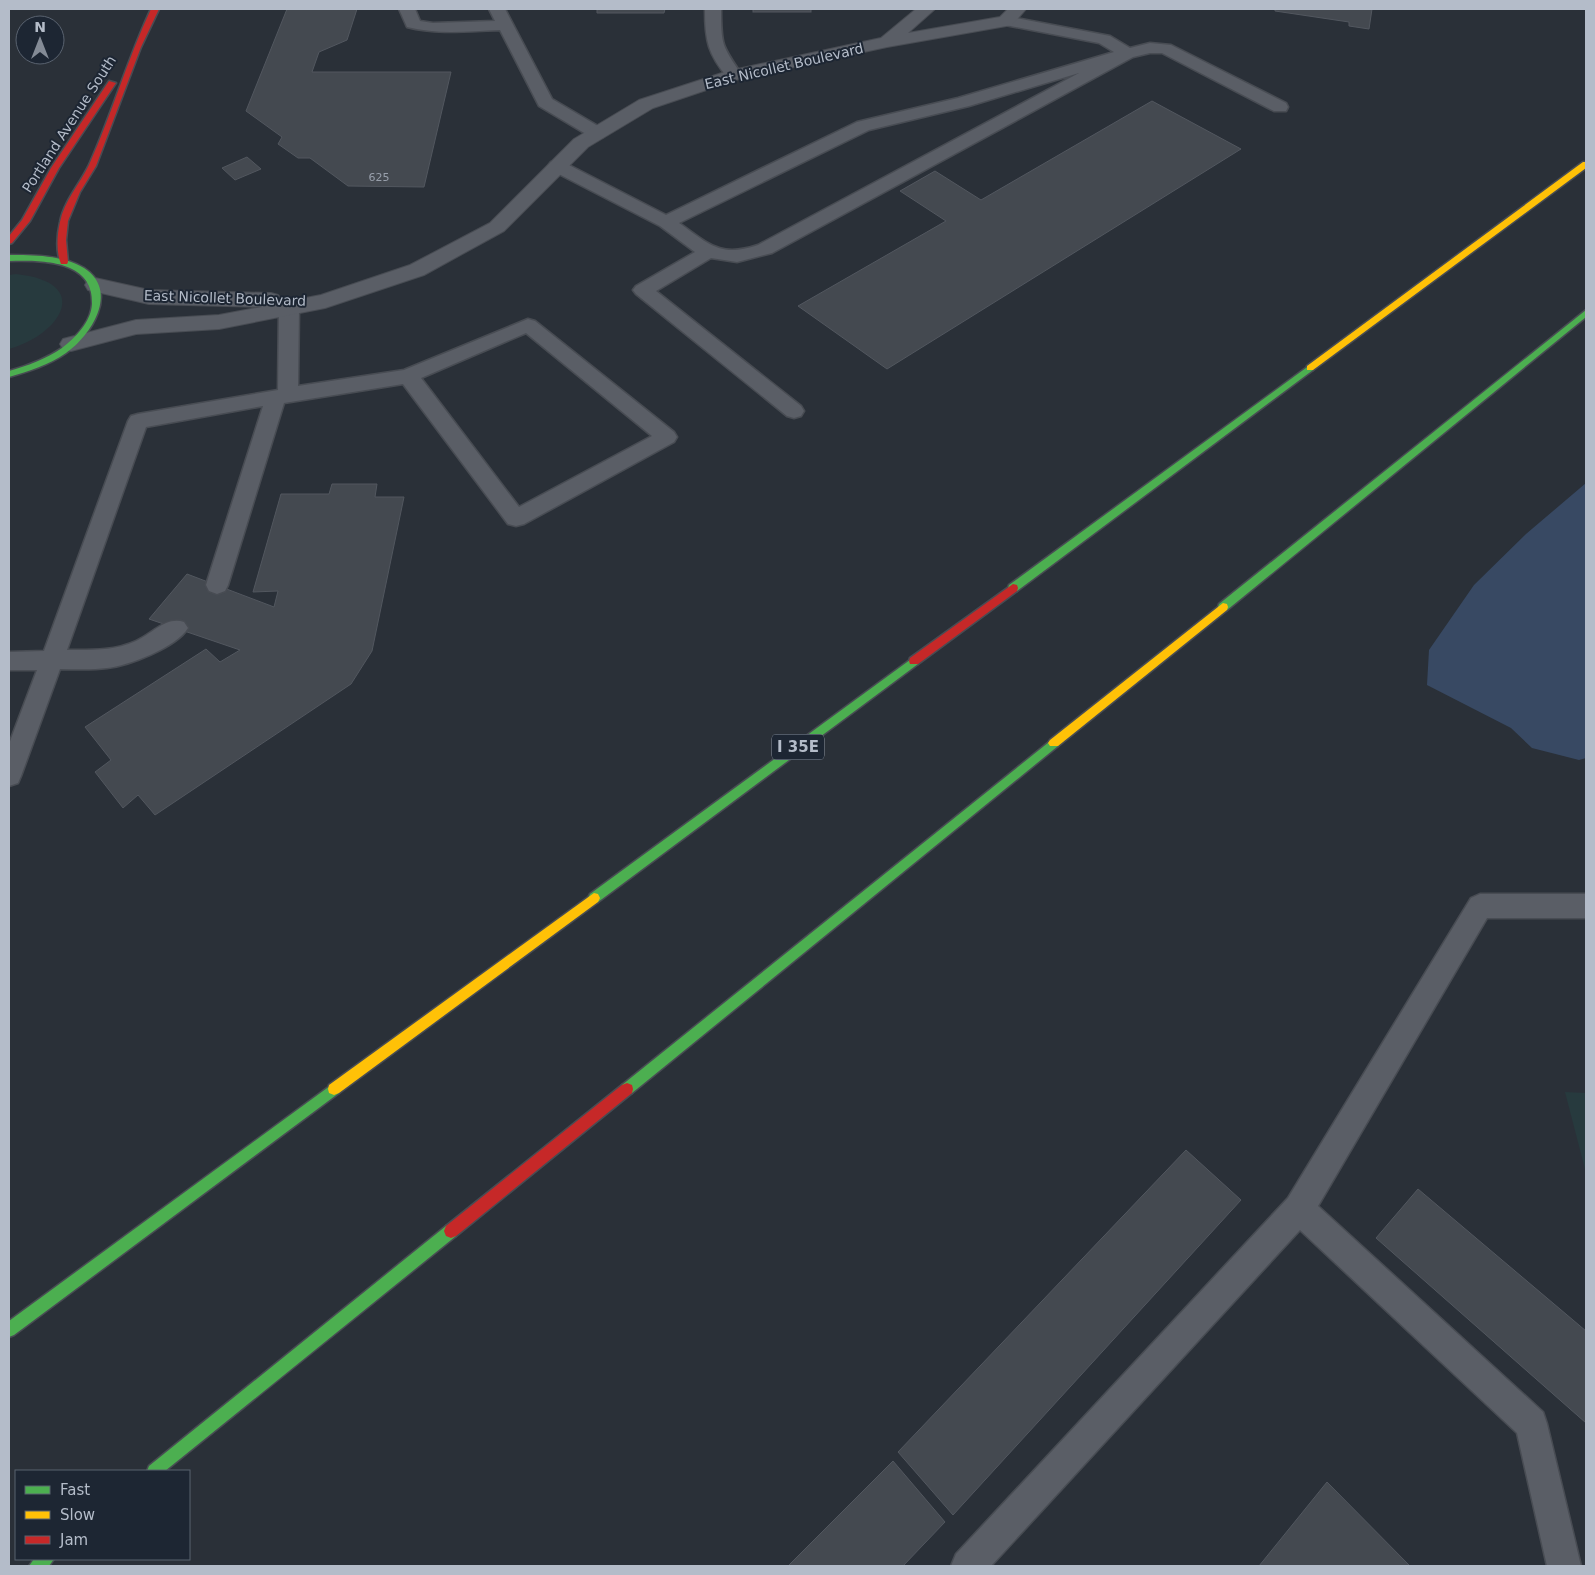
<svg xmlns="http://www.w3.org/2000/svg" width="1595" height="1575" font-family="'DejaVu Sans',sans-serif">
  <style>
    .green { fill: #273a3e }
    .water { fill: #384963 }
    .building { fill: #444950; stroke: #52575f }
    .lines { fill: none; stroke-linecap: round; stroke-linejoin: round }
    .lane-casing { stroke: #484c53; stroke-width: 3 }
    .street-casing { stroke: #484c53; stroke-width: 2 }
    .fast-casing { stroke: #484c53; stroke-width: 3 }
    .slow-casing { stroke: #484c53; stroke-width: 3 }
    .jam-casing { stroke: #484c53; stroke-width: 3 }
    .lane { fill: #5a5e66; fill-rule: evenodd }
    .street { fill: #5a5e66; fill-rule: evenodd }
    .fast { fill: #4caf50; fill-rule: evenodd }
    .slow { fill: #ffc107; fill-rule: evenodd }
    .jam { fill: #c62828; fill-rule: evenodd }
    .labels { text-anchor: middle; stroke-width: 4; stroke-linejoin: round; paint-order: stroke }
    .far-number-label { font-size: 11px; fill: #989fab }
    .far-street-label { font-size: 14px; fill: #b4bcc9; stroke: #1d2633 }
    .shield { fill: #1d2633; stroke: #878f9c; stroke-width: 1 }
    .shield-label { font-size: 15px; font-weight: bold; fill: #b4bcc9 }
  </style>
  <rect width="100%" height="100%" fill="#2a3038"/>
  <g class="green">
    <path d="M16,274C93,282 62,334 9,349V275Z"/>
    <path d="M1565,1092L1586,1093V1173Z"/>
  </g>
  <path class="water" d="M1586,483V758L1579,760L1532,748L1511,728L1427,685L1429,650L1474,585L1526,534Z"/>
  <g class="building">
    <path d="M287,9H357L347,40L319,52L312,72H451L424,187L348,186L310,158H298L278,144L282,137L246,111Z"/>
    <path d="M597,9H665L664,13H597Z"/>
    <rect x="753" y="9" width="58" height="3"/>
    <path d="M1275,9H1372L1369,29L1349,26V22L1275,11Z"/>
    <path d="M1152,101L1241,149L887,369L798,306L946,221L900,191L935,171L981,200Z"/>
    <path d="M247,157L261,169L235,180L222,168Z"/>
    <path d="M332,484H377L375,497H404L372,651L351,684L155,815L138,795L123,808L95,772L111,760L85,727L206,649L220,662L240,650L149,619L187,574L274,607L278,591L253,592L281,494H329Z"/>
    <path d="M1186,1150L1241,1200L953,1515L898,1452Z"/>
    <path d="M1418,1189L1586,1331V1423L1376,1238Z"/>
    <path d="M893,1461L945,1522L903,1566H788Z"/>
    <path d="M1327,1482L1410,1566H1259Z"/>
  </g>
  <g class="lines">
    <defs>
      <g id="lane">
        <path d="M399,9H415L420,21L433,23L495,21L489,9H505L552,99L603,129L606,133L603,137L597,138L591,137L539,106L500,30C469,31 438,35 407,27Z"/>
        <path d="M705,9H721C721,45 722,46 742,75L740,78H728C708,54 705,41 705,9Z"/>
        <path d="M1006,16L1110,36L1130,48L1150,43L1171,45L1286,103L1288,107L1286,111H1274L1162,53H1150L1133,57L772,253L737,262L711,258L656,291L801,406L804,411L801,416L794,418L787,416L636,294L633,290L636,286L695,252L660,226L551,170L548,166L551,162L557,161L563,162L666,215L857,122L958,98L1114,52L1099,43L1000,24L998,21L1000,18ZM1079,73L758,245C720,258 709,244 679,223L869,130L969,106Z"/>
        <path d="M289,302L296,304L299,308L298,386L404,370L528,319L535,321L674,432L677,437L674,442L524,524L516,526L508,524L403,384L284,403L228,585L225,591L217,594L209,591L206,585L263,406L146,427L67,650C91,650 114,651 136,641C152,634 166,616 184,622L188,628C177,647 128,666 107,668C92,670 76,669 60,669L21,776L18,783L9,786V744L37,670H9V652L44,651L128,421L131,416L138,414L278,390L279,308L282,304ZM526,333L652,436L519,507L421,378Z"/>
        <path d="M1480,894H1586V918H1487L1318,1206L1543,1412L1547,1424L1581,1566H1547L1517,1433L1300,1230L991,1566H951L956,1554L1288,1198L1471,898Z"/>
      </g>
      <path id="street" d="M916,9H935L908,33L1000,17L1008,9H1026L1012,25L887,47L739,79L653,108L588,147L504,231L424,275L325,308L219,329L136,334L71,351L63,349L60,344L63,339L136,320L219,315L262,307L149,304L88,290L85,285L88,280L95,278L149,290L271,293L278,295L282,300L280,303L321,295L410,265L490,223L574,139L639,100L728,71L881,38Z"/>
      <g id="fast">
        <path d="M9,255C33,255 63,255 84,268C120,291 91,336 66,353C49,365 29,371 9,377V371C27,366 46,359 62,348C75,338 91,322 92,304C94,260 42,260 9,261Z"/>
        <path d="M1586,310V317L1227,610H1219L1218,607L1219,604Z"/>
        <path d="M1310,365L1313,366V370L1017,591H1009L1008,588L1009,585Z"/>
        <path d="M914,657L918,658L919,661L918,664L598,902L594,903L590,902L588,898L590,894Z"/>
        <path d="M1054,738L1058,740L1060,743L1058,746L632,1093L627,1095L622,1093L621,1089L622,1085Z"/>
        <path d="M334,1083L339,1085L340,1089L339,1093L14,1335L9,1337V1321Z"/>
        <path d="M451,1224L456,1226L458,1231L456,1236L165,1471H147L149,1466L446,1226Z"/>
        <path d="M34,1559H54L49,1566H29Z"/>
      </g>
      <g id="slow">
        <path d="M1583,162H1586V168L1313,370H1307V366Z"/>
        <path d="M1223,603L1227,604L1228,607L1227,610L1058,746H1050L1048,743L1050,740Z"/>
        <path d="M594,893L598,894L600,898L598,902L339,1093L334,1095L329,1093L328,1089L329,1085Z"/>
      </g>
      <g id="jam">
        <path d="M151,9H159L141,47L96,166L80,192L68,221L66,240L68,262L67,264H61C56,252 57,235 60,222C64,201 80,184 89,165C112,114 127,60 151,9Z"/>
        <path d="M109,81L116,83L59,168L30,221L12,243L9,244V236L22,220L51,168Z"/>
        <path d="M1013,584L1017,585L1018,588L1017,591L918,664H910L909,661L910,658Z"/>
        <path d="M627,1083L632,1085L633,1089L632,1093L456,1236L451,1238L446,1236L444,1231L446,1226L622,1085Z"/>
      </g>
    </defs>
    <use href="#lane" class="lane-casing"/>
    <use href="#street" class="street-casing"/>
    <use href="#fast" class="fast-casing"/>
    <use href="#slow" class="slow-casing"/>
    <use href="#jam" class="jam-casing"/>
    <use href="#lane" class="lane"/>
    <use href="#street" class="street"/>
    <use href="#fast" class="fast"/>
    <use href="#slow" class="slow"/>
    <use href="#jam" class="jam"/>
  </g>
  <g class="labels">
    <g class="far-number-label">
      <text x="379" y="181">625</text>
    </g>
    <g class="far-street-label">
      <text transform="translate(784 66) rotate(-13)" y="5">East Nicollet Boulevard</text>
      <text transform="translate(69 124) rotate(-57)" y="5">Portland Avenue South</text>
      <text transform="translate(225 298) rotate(2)" y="5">East Nicollet Boulevard</text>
    </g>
    <rect class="shield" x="772" y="734.5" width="52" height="25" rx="4"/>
    <g class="shield-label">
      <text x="798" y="752">I 35E</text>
    </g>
  </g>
  <rect width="1595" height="1575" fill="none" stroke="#b4bcc9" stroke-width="20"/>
  <rect x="15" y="1470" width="175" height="90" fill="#1d2633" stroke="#59626f"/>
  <rect x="25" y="1486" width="25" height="8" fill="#4caf50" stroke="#59626f"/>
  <text x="60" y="1495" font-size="15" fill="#b4bcc9">Fast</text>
  <rect x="25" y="1511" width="25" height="8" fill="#ffc107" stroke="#59626f"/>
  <text x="60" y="1520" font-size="15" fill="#b4bcc9">Slow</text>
  <rect x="25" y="1536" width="25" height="8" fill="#c62828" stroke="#59626f"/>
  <text x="60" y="1545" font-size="15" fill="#b4bcc9">Jam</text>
  <g transform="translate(40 40)"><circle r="24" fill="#1d2633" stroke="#59626f"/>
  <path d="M0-4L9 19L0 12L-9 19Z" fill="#848b96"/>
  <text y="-8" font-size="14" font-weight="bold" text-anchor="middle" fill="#b4bcc9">N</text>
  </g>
</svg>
